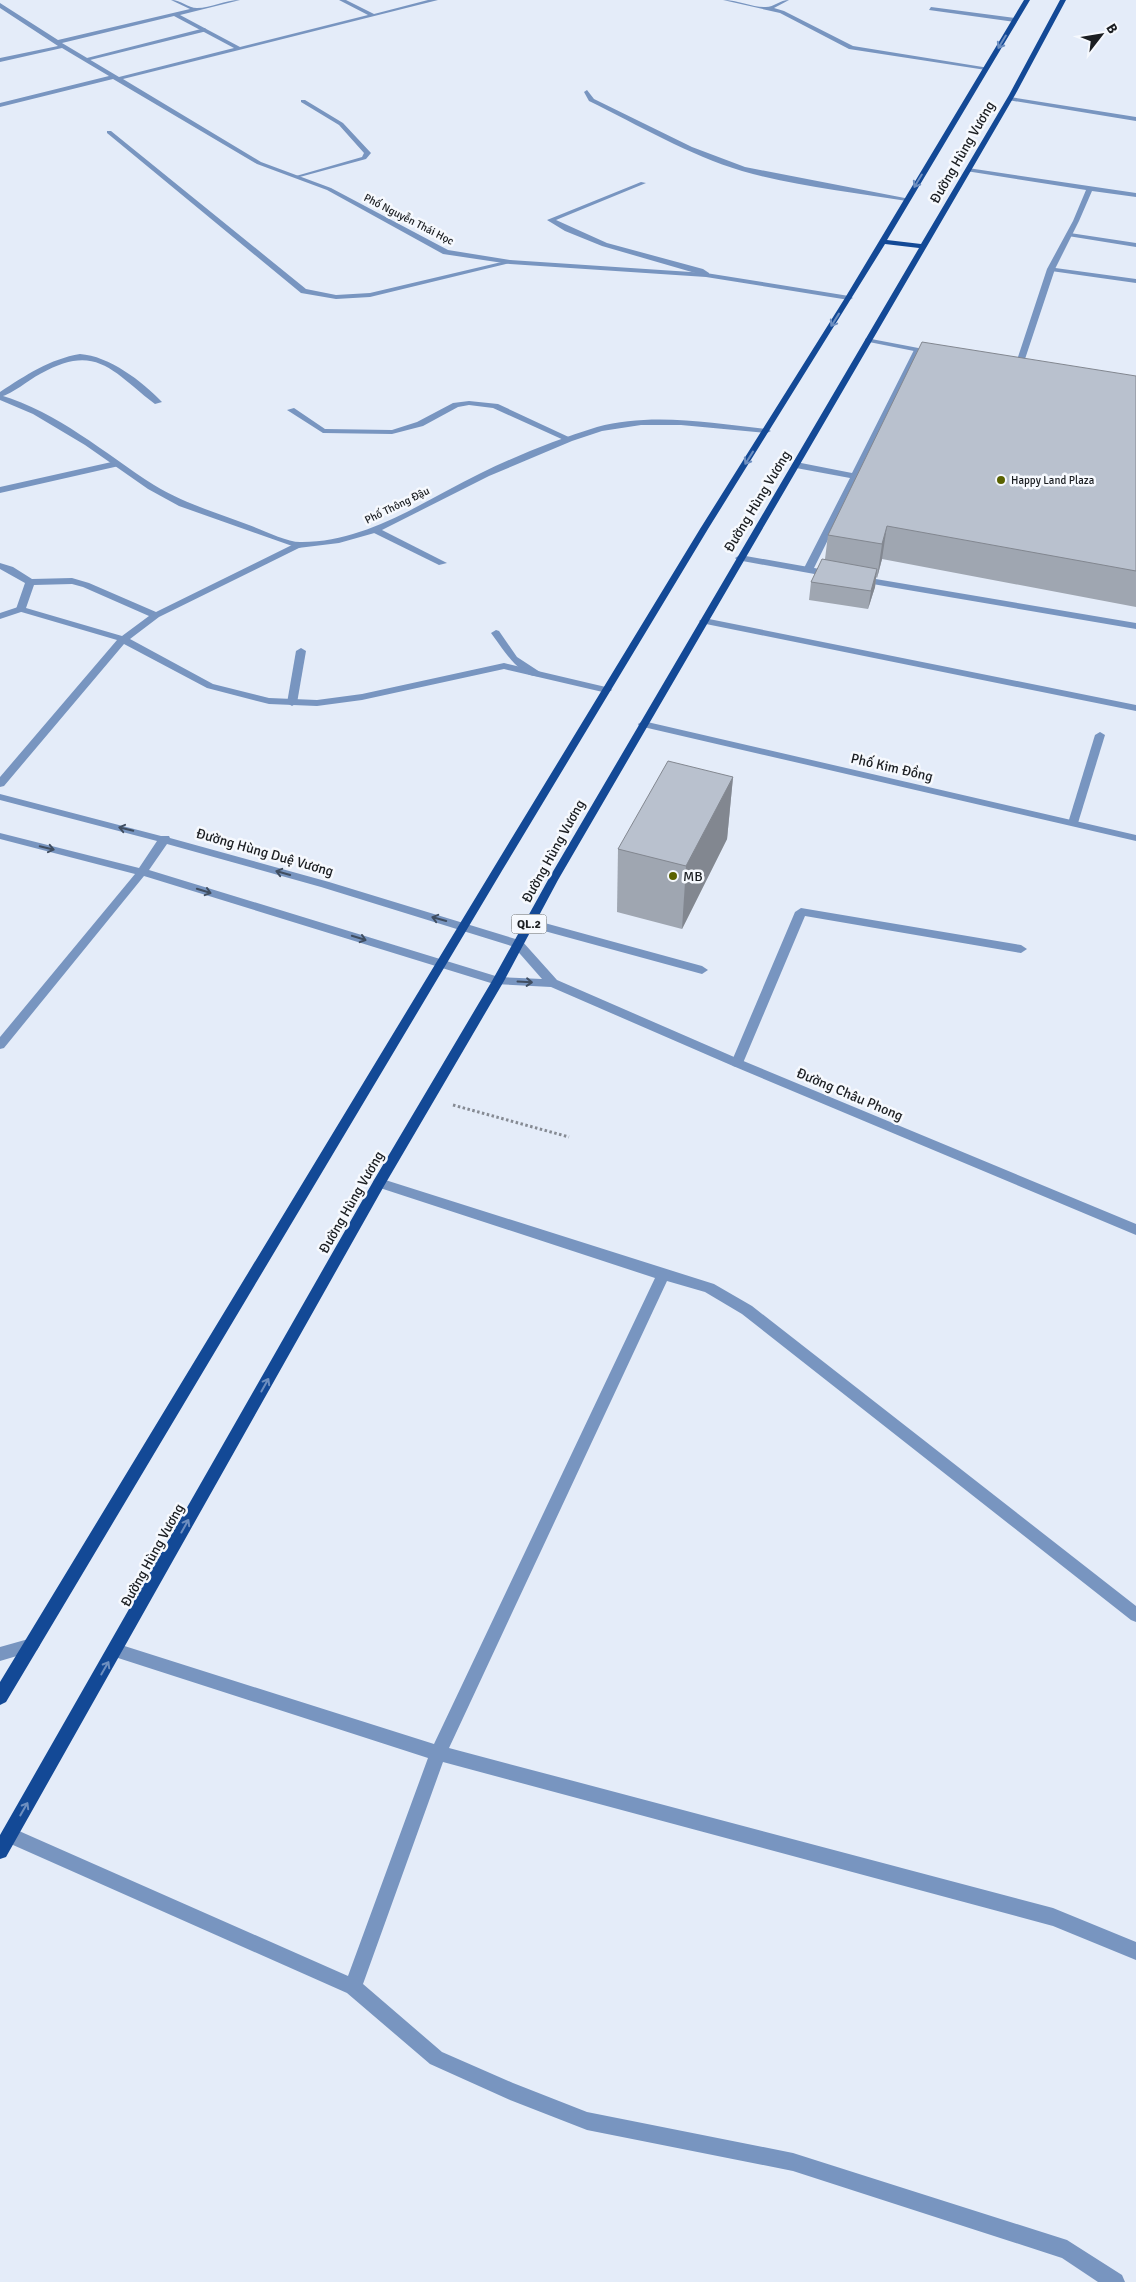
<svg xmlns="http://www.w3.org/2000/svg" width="1136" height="2282" font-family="Signika,sans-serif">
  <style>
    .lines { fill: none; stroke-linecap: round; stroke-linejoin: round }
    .path { stroke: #858a93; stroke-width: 3; stroke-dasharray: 2.5 2.5; stroke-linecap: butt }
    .service { fill: #7895c0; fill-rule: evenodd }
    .minor { fill: #7895c0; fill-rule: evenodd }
    .tertiary { fill: #7895c0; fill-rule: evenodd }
    .primary { fill: #134996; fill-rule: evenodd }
    .wall { fill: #9fa6b1 }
    .shaded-wall { fill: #828790 }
    .building { fill: #b9c1ce; stroke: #828790 }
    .oneway { stroke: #6e8fc0 }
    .oneway2 { stroke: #404e61 }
    .poi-dot { fill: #5a6200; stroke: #f6f9fe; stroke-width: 2 }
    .labels { text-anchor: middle; stroke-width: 5; stroke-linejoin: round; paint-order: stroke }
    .far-street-label { font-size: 11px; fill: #1b1e22; stroke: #f6f9fe }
    .far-poi-label { font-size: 11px; fill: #1b1e22; stroke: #f6f9fe; text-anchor: start }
    .shield { fill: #f6f9fe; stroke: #5d6064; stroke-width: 1 }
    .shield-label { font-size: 12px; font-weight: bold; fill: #1b1e22 }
    .street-label { font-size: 14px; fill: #1b1e22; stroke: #f6f9fe }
    .poi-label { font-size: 14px; fill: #1b1e22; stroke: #f6f9fe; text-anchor: start }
  </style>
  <rect width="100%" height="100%" fill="#e4ecf9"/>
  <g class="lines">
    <path class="path" d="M453,1105L569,1137"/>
    <g class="service">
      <path d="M723,0C738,0 754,8 766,7C774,7 780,0 789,0L774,8L784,11L853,46L989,68L986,70L849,49L780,13Z"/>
      <path d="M931,7L1015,18L1018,20L1015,22L929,10Z"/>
      <path d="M205,28L207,31L86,61L83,59Z"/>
      <path d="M587,90L594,99L692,147L745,167L910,199L907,201C852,192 795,186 742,171C689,155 638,125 589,101L584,92Z"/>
      <path d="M301,100H305L343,123L371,153L366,159L296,178V176L362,157L364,153L339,125L301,102Z"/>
      <path d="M107,131H111L306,289L336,295L370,293L510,260L514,262L370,297L336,299L301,293L107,133Z"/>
      <path d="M641,182L646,183L556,220L607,243L703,269L709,273V277L602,246L565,231L547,220Z"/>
      <path d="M1070,233L1136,243V247L1068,236L1066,235Z"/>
      <path d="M1048,267L1136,279V283L1051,271H1048Z"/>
      <path d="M915,348L922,350L813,570L805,572L803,570L850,478L796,468L792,465L796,462L852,473Z"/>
      <path d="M80,354C109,356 142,381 162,402L155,404C112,371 96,342 40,374C27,381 14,393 0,397V392C26,375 50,359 80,354Z"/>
      <path d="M469,401L498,404L573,439L566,441L493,408L469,405L458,407L423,426L392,434L323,433L287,410L294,408L325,429L392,430L417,422L453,403Z"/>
      <path d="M116,461L119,462V466L0,493V487Z"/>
      <path d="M372,528H378L447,563L439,565L372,532Z"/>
      <path d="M21,606L26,609L24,611L0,619V613Z"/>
      <path d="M496,630L499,631L517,657L540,672V676C521,680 501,646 491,633Z"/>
      <path d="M301,648L306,651L297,703L292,706L287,703L296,651Z"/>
      <path d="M1100,732L1105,735L1078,823L1077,825H1069L1068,823L1095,735Z"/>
      <path d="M530,919L702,966L708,970L702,974L526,926L524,923Z"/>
    </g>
    <g class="minor">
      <path d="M171,0C181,0 188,8 197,8C211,8 225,0 240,0L180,15L240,47L368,15L339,0H346L374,14L428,0H438L123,79L261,162L331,188L448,250L510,260L706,273L849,296L853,298L849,300L706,277L510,264L443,254L327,190L257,164L113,79L0,107V103L109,76L62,48L0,62V58L58,46L0,8V3L58,40L190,9ZM174,16L234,48L119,77L62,43Z"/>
      <path d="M1010,97L1136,117V121L1008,100Z"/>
      <path d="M968,168L1136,193V197L1092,191L1079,221L1055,269L1021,371L1014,369L1047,269L1073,221L1086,190L966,171V169Z"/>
      <path d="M866,338L934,351L938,353L934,355L869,342L865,340Z"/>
      <path d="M298,542L302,545L301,547L159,617L130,639L213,684L269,698L317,700L362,694L504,663L610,688L612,690L607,693L504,669L362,700L317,706L269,704L207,688L124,644L4,786L0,787V777L117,640L18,611L16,609L25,583L0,569V563L13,567L32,579L72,578L89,583L156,612ZM72,584L83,587L149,616L122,636L26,608L34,585Z"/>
      <path d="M740,555L831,571L836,574L831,577L737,560L735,558Z"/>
      <path d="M858,576L1136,623V629L855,581L853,579Z"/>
      <path d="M704,618L1136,705V711L701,623L699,621Z"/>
      <path d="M643,721L1136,835V841L639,726L638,724Z"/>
      <path d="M0,794L161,836H169L170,838L329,882L522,941L524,944L518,948L321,887L167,844L149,870L502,978L504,981L502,984H494L144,876L4,1048L0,1049V1037L135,874L0,839V833L139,868L157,841L0,800Z"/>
      <path d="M801,908L1021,945L1027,949L1021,953L805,916L743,1063L737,1067L733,1066L731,1063L795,912Z"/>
      <path d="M379,1178L714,1284L752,1306L1136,1606V1622L1131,1620L742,1314L705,1292L667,1281L449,1748L1053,1908L1136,1942V1960L1053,1926L443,1762L363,1984L442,2052L513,2083L587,2112L793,2153L1067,2240L1122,2275L1125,2282H1098L1062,2258L793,2171L587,2130L510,2100L430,2064L347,1993L4,1841L2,1835L4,1829L10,1827L348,1976L428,1758L115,1657L110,1655L107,1650L110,1645L115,1643L434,1744L655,1278L374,1186L373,1183L374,1180Z"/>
      <path d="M32,1638L37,1640L40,1645L37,1650L0,1661V1647Z"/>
    </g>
    <g class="tertiary">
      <path d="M0,395C58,412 104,453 154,485C183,503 217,513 249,525C263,530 287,542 300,542C366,543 425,500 481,473C518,455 558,439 597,427C652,412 712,423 767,429L771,431L767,433L681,425H641L602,431L572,441L489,476L378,532L339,543L298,548L179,506L148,489L85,445L33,414L0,400Z"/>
      <path d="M518,940L522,941L557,980L741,1060L1136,1224V1235L733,1066L551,987L494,984L492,981L494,978L498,977L542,979L514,947L512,944Z"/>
    </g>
    <path class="primary" d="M1024,0H1030L887,240L921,244L1009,95L1060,0H1066L1015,95L558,880L504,981L384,1186L6,1857L0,1859V1835L374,1180L492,981L548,880L919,248L885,244L708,529L503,869L6,1702L0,1705V1682L493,869L700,529L845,298Z"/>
  </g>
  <g class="wall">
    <path d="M1136,376V607L882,559L877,578L876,577L875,587L868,609L809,600L811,582L825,559L828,535Z"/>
    <path d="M733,777L727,839L682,929L617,912L618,849Z"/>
  </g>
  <g class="shaded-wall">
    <path d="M887,526L882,559L877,578L882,544Z"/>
    <path d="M877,569L875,587L868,609L871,591Z"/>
    <path d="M733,777L727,839L682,929L686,866Z"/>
  </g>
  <g class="building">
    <path d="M922,342L1136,376V571L887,526L882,544L828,535Z"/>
    <path d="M822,559L877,569L871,591L811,582Z"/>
    <path d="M668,761L733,777L686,866L618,849Z"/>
  </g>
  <defs><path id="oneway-shaft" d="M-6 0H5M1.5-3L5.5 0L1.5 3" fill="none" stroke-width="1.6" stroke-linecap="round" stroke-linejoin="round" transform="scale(1.25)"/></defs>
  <g class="oneway">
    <use href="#oneway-shaft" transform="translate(1002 42) rotate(121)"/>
    <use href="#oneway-shaft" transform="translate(918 181) rotate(121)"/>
    <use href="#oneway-shaft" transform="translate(835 320) rotate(122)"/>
    <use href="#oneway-shaft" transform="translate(749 458) rotate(122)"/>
    <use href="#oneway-shaft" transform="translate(265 1385) rotate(-61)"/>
    <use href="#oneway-shaft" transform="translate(185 1526) rotate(-61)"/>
    <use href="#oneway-shaft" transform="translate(105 1668) rotate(-60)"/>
    <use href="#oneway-shaft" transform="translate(24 1809) rotate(-60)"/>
  </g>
  <g class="oneway2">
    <use href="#oneway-shaft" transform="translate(126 829) rotate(-166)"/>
    <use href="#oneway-shaft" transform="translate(47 848) rotate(14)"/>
    <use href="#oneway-shaft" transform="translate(283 873) rotate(-164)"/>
    <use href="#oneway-shaft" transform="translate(204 891) rotate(17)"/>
    <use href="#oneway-shaft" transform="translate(439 919) rotate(-164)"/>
    <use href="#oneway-shaft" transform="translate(359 938) rotate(17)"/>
    <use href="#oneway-shaft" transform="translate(525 982) rotate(3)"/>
  </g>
  <g class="poi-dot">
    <circle cx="1001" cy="480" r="5"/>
    <circle cx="673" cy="876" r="5"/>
  </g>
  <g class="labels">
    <g class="far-street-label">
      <text transform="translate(409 219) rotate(27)" y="4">Phố Nguyễn Thái Học</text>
      <text transform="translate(397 505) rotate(-26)" y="4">Phố Thông Đậu</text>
    </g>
    <g class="far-poi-label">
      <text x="1011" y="484">Happy Land Plaza</text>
    </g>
    <rect class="shield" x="511.5" y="914.5" width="35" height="19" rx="4"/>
    <g class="shield-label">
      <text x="529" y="928">QL.2</text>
    </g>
    <g class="street-label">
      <text transform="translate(962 152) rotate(-60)" y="5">Đường Hùng Vương</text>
      <text transform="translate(757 501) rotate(-59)" y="5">Đường Hùng Vương</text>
      <text transform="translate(892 767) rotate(13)" y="5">Phố Kim Đồng</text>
      <text transform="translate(553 851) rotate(-61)" y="5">Đường Hùng Vương</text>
      <text transform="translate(265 852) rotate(16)" y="5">Đường Hùng Duệ Vương</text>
      <text transform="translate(850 1094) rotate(23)" y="5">Đường Châu Phong</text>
      <text transform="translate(351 1202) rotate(-60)" y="5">Đường Hùng Vương</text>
      <text transform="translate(152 1555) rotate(-61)" y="5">Đường Hùng Vương</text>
    </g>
    <g class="poi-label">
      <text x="683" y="881">MB</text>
    </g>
  </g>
  <g transform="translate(1101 35) rotate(59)" stroke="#f6f9fe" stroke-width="4" paint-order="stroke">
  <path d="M0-4L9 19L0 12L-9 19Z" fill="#1b1e22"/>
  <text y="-8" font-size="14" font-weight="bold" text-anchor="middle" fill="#1b1e22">B</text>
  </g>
</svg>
